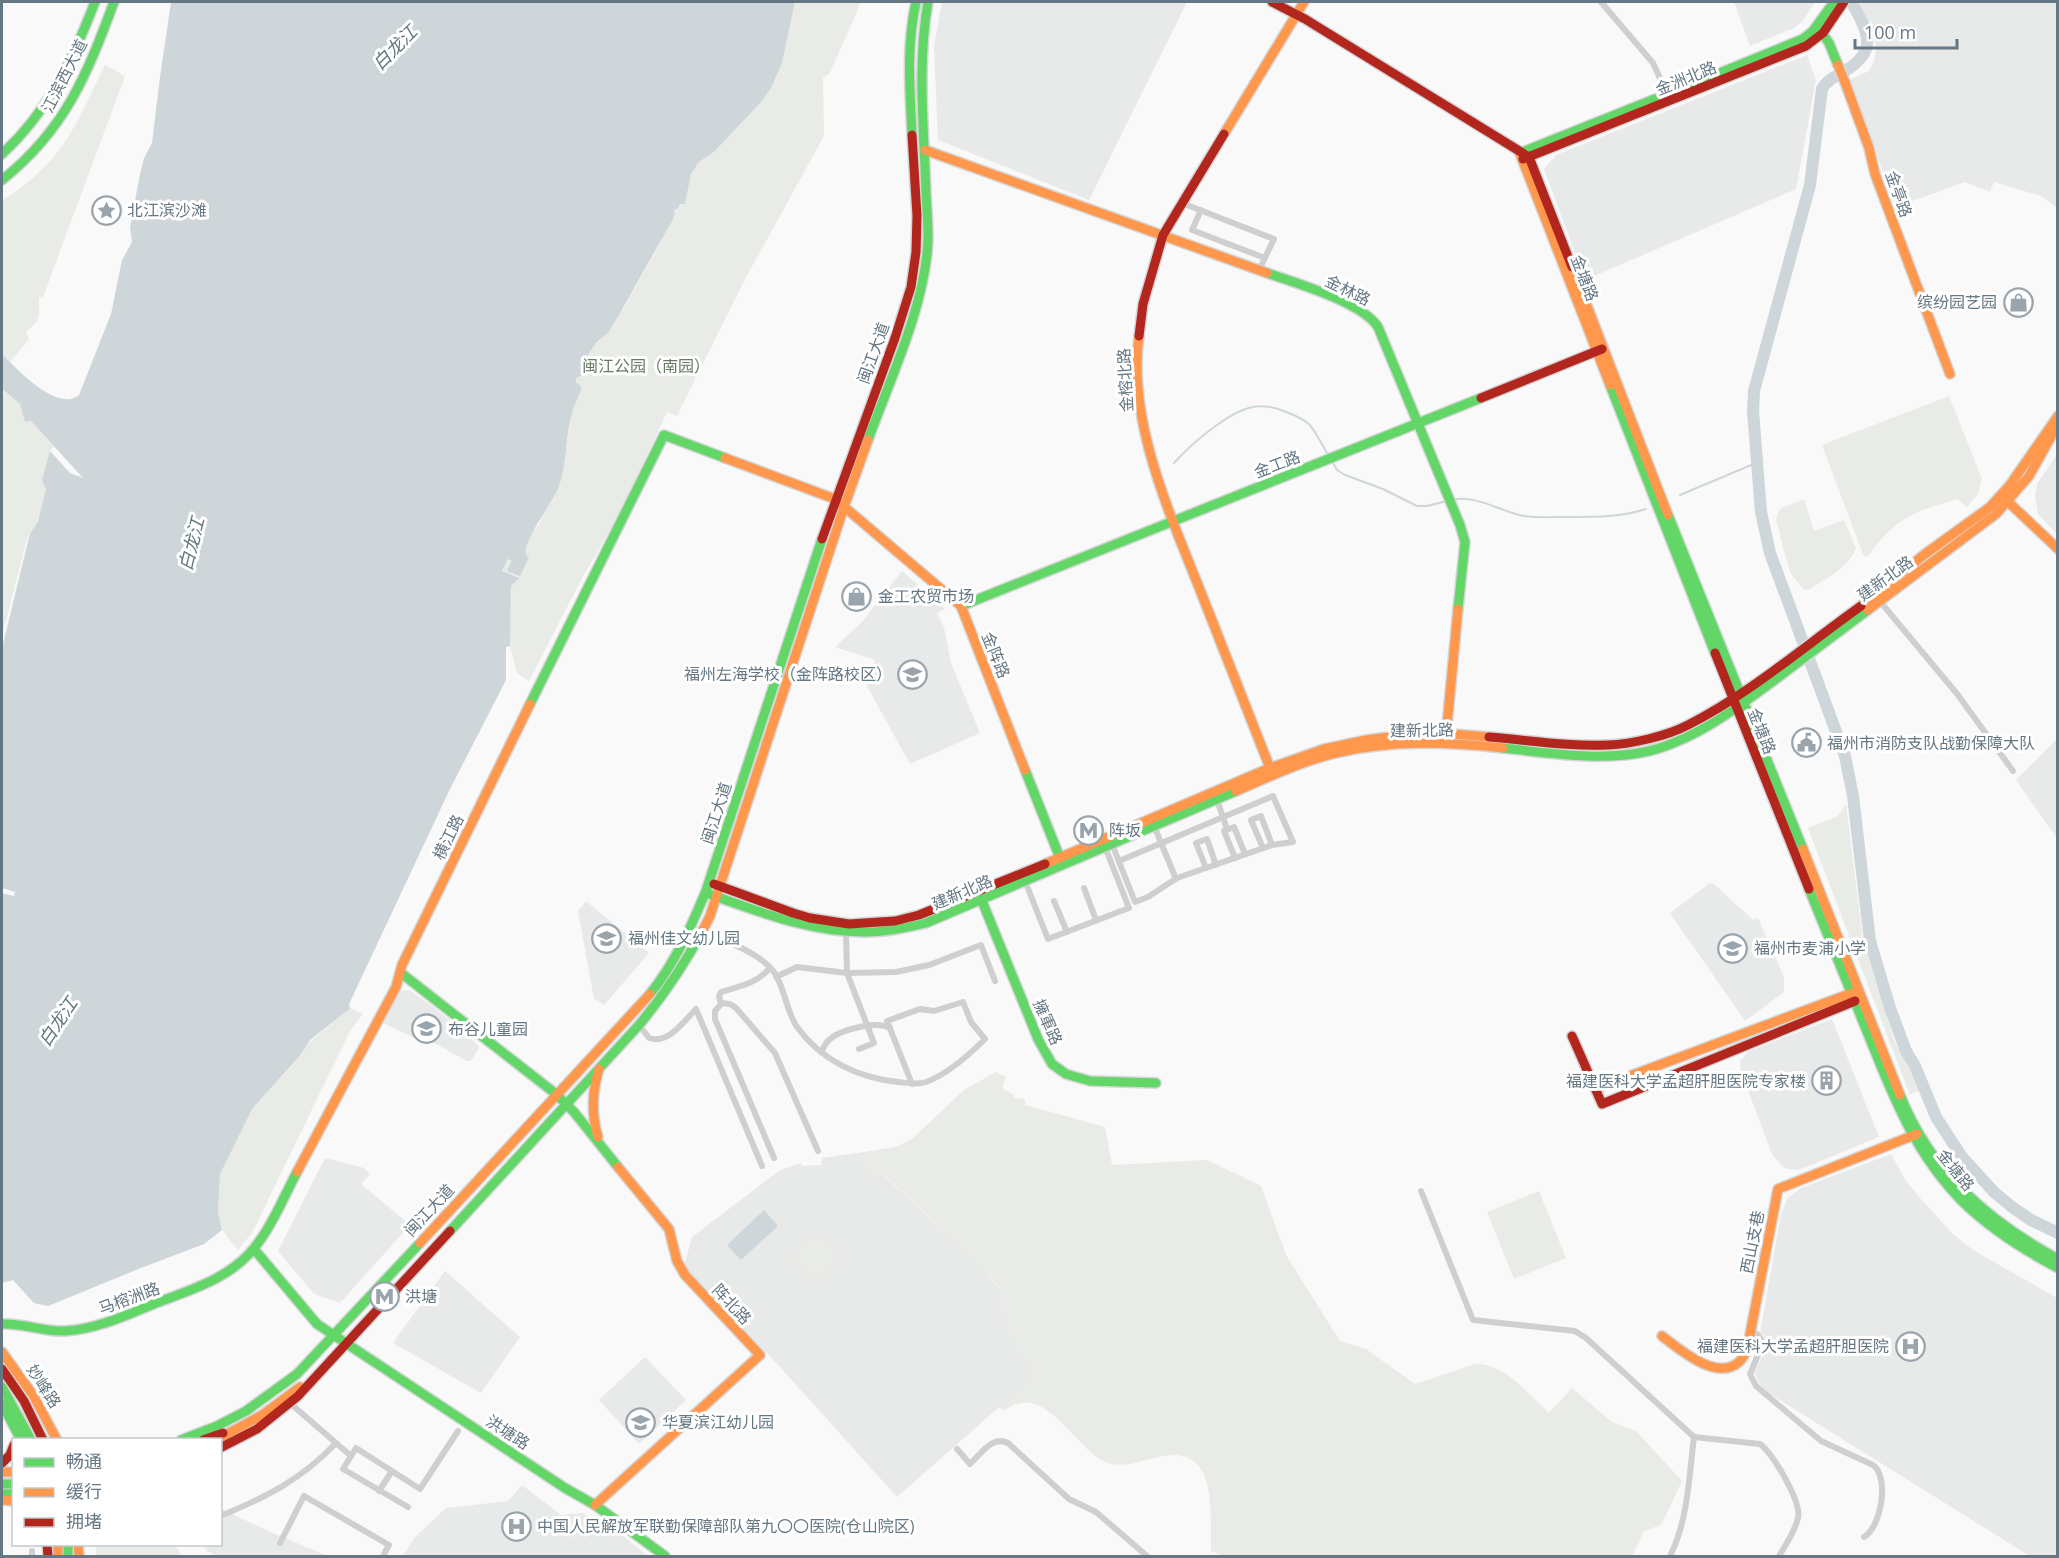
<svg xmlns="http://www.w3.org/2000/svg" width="2059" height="1558" font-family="'Open Sans','Noto Sans SC',sans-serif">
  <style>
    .built { fill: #e8e9e9 }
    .green { fill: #e8ebe6 }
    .water { fill: #ced6d9 }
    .pier { fill: #f9f9f9 }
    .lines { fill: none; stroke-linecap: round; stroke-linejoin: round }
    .stream { stroke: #ced6d9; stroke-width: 2 }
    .river { stroke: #ced6d9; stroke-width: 12 }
    .fast-casing { stroke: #d5d6d7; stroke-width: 12 }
    .slow-casing { stroke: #d5d6d7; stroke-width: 12 }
    .jam-casing { stroke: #d5d6d7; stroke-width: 12 }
    .street { stroke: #cecfd0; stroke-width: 6 }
    .fast { stroke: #63d668; stroke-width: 9 }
    .slow { stroke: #ff974d; stroke-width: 9 }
    .jam { stroke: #b3261e; stroke-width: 9 }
    .slow-bridge-casing { stroke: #d5d6d7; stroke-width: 12; stroke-linecap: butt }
    .slow-bridge { stroke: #ff974d; stroke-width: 9 }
    .labels { text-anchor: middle; stroke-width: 6; stroke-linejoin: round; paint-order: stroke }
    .street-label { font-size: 16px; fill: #657783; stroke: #fff }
    .poi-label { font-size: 16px; fill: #657783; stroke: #fff; text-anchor: start }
    .park-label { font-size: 16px; fill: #697a64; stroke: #fff }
    .water-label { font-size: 18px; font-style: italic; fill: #60767c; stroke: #fff }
  </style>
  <rect width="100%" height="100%" fill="#f9f9f9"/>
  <g class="built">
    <path d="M942,2H1187L1089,200L938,140L934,46Z"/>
    <path d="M1734,2H1815L1802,22L1794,28L1750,46Z"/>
    <path d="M1855,2H2057V208L2041,196L1994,182L1990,192L1965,182L1896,207L1849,80L1869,71L1874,62L1876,49L1875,39L1869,24L1861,8Z"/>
    <path d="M1807,55L1816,80L1796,189L1585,280L1544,169L1556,155Z"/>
    <path d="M2057,454V534L2038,514L2035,495L2037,484Z"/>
    <path d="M902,571L945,609L937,613L944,627L951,663L980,733L910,764L867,686L875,660L835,647L862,622Z"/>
    <path d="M2057,739V838L2016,780Z"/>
    <path d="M1710,883L1714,884L1753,920L1758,918L1784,977V992L1745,1021L1670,913Z"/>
    <path d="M586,901L649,953L604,1005L594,999L578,911Z"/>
    <path d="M409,990L435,1008L478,1045L479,1048L471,1061H467L420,1035L417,1039L383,1023L398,991Z"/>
    <path d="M1832,1019L1879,1137L1799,1170L1787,1169L1782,1166L1772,1154L1741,1072L1740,1061L1748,1052L1755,1049Z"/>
    <path d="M864,1152L870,1178L883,1175L977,1261L1000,1289L1001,1310L1008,1330L1020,1355L1033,1372L1023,1386L897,1497L780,1367L684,1266L692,1237L780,1170L801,1163L802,1166L821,1165L822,1158Z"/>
    <path d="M1891,1154L1906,1181L1921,1199L1954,1235L1973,1250L2057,1298V1556H2030L1765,1391L1760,1385L1754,1372L1762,1357L1764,1336L1760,1333L1781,1214L1788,1198L1801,1188Z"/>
    <path d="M325,1158L364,1168L370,1174L361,1184L410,1225L340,1303L314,1294L278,1251Z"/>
    <path d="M445,1271L520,1337L481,1393L393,1343Z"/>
    <path d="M645,1357L686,1400L639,1444L599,1400Z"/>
    <path d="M522,1485L561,1515L583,1513L625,1537L647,1556H403L414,1538L446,1508L508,1501Z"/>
    <path d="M221,1509L275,1534L328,1556H216L207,1551L203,1545L220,1544Z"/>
  </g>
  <g class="green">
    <path d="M795,2H861L830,73L823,78L824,136L744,281L677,416L667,412L618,517L581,580L529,681L517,673L510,646L511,586L502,571L508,559L512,560L526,555L525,550L527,548L529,537L539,524L563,471L571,415L582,387L576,382V378C583,370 585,360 591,350C596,342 605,337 610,330C628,303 643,273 659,245C666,231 670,215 680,204H685L691,174L699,162L715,151L762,101L771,88L782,63Z"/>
    <path d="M105,65L125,76L43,297L39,298C39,316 42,320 26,331L29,339L10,362L2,354V201C20,189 37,176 52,159C75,133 89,96 105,65Z"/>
    <path d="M2,390L20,404L25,422L31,421L54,447L50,451C47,479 46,510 30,534L2,649Z"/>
    <path d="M1949,396L1982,479L1978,494L1967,507L1958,499C1914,512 1897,516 1868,556L1866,557L1863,554L1822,445Z"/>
    <path d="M1804,499L1814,531L1844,520L1856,548C1847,570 1826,578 1808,590H1804L1791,574L1784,551L1776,519L1780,509Z"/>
    <path d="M1846,804L1863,942L1894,1040L1912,1074L1919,1091L1910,1095L1808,828L1838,816Z"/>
    <path d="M351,1008L363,1014L350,1031L252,1233L238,1250L222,1230L218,1212L220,1174L229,1153L252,1109L299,1058L306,1045Z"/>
    <path d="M996,1072L1006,1077L1002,1088L1014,1095V1098L1025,1099V1105L1105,1127L1112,1165L1207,1160L1261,1186L1286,1255L1340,1341L1366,1349L1415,1384L1475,1364C1506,1364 1527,1393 1549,1413L1572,1388L1612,1422L1636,1431L1682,1481L1661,1525L1644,1531L1632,1556H1223L1211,1551C1210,1526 1215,1481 1196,1463C1170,1440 1131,1476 1103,1461C1074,1446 1043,1379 1004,1411L999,1406L1023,1386L1032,1372L1020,1355L1008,1330L1001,1310L1000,1288L977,1261L884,1175L870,1178L864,1152L896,1147L913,1138L964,1090Z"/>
    <path d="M1539,1191L1566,1258L1514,1279L1487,1212Z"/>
    <path d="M815,1231L842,1257L816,1285L789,1259Z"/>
    <path d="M96,1545H175L181,1556H96Z"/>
  </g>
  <g class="water">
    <path d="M171,2H795L782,63L771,88L762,101L715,151L699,162L691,174L685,204H680L678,208L674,210L675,213L673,219L618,317L608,333L597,342L589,353L582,375L576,378V382L582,387C579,397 573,407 571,417C565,440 567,464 559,486C552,504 523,540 526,555L529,557L520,576L507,571L512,561L508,559L502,571L519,578L511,586L510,646L506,647V680L449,791L350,1002L349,1006L351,1008L310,1040L299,1057L252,1109L220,1174L218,1212L222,1230L204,1244L141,1268L48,1306L34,1303L13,1280L2,1283V893L14,896L15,892L2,888V649L30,534L38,521L46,489L42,480L50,451L70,473L83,478L31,421L25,422L20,404L2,389V354C16,368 57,413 79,395L111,314L122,260L132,242L130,228L140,174L144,158L152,143L160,77Z"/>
    <path d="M764,1210L778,1226L741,1260L727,1245Z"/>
  </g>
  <path class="pier" d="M29,531L28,539L2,646V636Z"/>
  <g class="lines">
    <g class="stream">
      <path d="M1332,461L1337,470L1345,475L1383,489L1417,506H1427L1447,501"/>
      <path d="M1174,463C1190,445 1229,411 1253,407C1265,405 1278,408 1289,413C1296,416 1303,419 1309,424C1317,433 1322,446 1329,456"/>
      <path d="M1680,495L1756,463"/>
      <path d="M1452,500C1476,494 1501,512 1524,516C1537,518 1550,517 1562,517C1590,517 1619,518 1646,509"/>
    </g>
    <path class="river" d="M1854,7C1873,39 1874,55 1840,74C1833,78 1826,81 1822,89L1810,185L1754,391L1753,411L1761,512L1770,553L1845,756L1853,796L1870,941L1890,1008L1906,1051L1915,1066L1936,1117L1962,1157L1994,1192L2012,1207L2031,1220L2058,1233"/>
    <defs>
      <g id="fast">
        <path d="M1820,30L1829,43L1838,65"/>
        <path d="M1693,84L1803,39L1813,31L1834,2"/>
        <path d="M912,135C910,90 906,47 916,2"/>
        <path d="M1520,153L1655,99"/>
        <path d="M2,154C48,112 73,59 95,2"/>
        <path d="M2,180C65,130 87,75 114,2"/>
        <path d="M1267,273C1296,283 1362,302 1378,327L1460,525L1465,542L1458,609"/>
        <path d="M1610,385L1715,653"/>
        <path d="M868,440C890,379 926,304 928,239C928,224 927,209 926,194C924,130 917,65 928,2"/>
        <path d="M1668,515L1803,849"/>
        <path d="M961,606L1481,398"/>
        <path d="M530,704L664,435L725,458"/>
        <path d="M1503,748C1550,753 1603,762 1649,751C1697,739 1741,705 1780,676C1809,654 1839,632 1868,610"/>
        <path d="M1025,770L1060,858"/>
        <path d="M1809,889C1828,936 1847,983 1866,1029C1892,1094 1914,1153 1964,1203C1992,1230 2024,1250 2058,1268"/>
        <path d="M706,893C758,911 811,933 867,932C887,932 906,928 926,923L1236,791"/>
        <path d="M980,896L1038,1039L1052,1064L1066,1074L1090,1081L1156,1083"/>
        <path d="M401,973L556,1094L574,1112L618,1167"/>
        <path d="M650,994C675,963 691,927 706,891L822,539"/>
        <path d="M1900,1095C1930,1171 1988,1221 2058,1259"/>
        <path d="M450,1231L639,1025C664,995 684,965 703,930"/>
        <path d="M254,1249L317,1324L565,1488L595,1505L665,1556"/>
        <path d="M2,1324C24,1323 44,1332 65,1331C97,1329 127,1315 156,1303C188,1291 224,1280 248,1255C270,1232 282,1200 297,1172"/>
        <path d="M2,1387L31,1440"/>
        <path d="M2,1404L21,1440"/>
        <path d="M181,1440L217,1426L246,1411L297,1374L420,1243"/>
        <path d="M2,1484H14"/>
        <path d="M2,1494H14"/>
        <path d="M68,1544V1556"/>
      </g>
      <g id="slow">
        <path d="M1846,85L1869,148L1875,174L1950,374"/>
        <path d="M1224,134L1304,2"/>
        <path d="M925,150L1267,273"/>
        <path d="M1519,151L1610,385"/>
        <path d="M1572,267L1668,515"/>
        <path d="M1139,336C1127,422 1171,516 1202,595C1225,654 1249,714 1272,773"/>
        <path d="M725,458L835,499L961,606L1025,770"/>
        <path d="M2003,497L2058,549"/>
        <path d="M1861,606L1925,554L1990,507L2010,485L2058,416"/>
        <path d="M1868,610L1996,514L2029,476L2058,424"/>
        <path d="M1446,736L1458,609"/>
        <path d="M1236,791C1269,777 1302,761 1336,753C1391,740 1448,742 1503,748"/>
        <path d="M1803,849L1900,1095"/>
        <path d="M1045,864L1270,768L1324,749L1366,740L1429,732L1489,737"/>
        <path d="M703,930L710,916L844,507L868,440"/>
        <path d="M1595,1089L1852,993"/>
        <path d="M598,1137C591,1114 592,1092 599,1069"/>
        <path d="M297,1172L396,987L402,965L530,704"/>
        <path d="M420,1243L650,994"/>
        <path d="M1662,1336C1679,1349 1717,1382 1739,1362C1742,1359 1745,1354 1747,1350L1778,1189L1917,1134"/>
        <path d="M2,1352L33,1395L57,1440"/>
        <path d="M216,1440L262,1415L300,1387"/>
        <path d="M2,1472H14"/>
        <path d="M2,1500L14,1501"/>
        <path d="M595,1505L760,1355L685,1275L677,1261L669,1229L618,1167"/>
        <path d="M58,1544V1556"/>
        <path d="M78,1544L79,1556"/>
      </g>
      <g id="jam">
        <path d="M1272,2L1305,19L1529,157L1572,267"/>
        <path d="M1523,159L1806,46L1823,33L1844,2"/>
        <path d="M1139,336L1143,304L1163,235L1224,134"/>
        <path d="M1481,398L1602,349"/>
        <path d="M822,539L895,338L911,287L916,252L917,216L912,135"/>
        <path d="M1715,653L1809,889"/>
        <path d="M1489,737C1528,740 1569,747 1608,745C1632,744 1667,736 1688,725C1748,695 1806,645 1861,606"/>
        <path d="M714,884L793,913L810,918L849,924L895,921L919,915L1045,864"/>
        <path d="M1572,1036L1602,1104L1855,1001"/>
        <path d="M2,1369L24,1401L43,1440"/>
        <path d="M203,1440L223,1433"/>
        <path d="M220,1448L257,1429L298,1396L450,1231"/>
        <path d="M2,1463L10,1455L14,1445"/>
        <path d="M47,1544L48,1556"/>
      </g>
    </defs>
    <use href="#fast" class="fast-casing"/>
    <use href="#slow" class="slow-casing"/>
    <use href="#jam" class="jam-casing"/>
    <g class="street">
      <path d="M1601,2L1653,63L1670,100"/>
      <path d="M1182,203L1274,239L1259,270"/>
      <path d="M1201,210L1192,230L1265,258"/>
      <path d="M1878,599L1958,695L2013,771"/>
      <path d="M1217,800L1227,829"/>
      <path d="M1154,826L1176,879"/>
      <path d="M1112,844L1135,902L1148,897L1177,878L1272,845L1293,842L1273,796L1119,861"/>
      <path d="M1263,848L1251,820L1261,816L1272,845"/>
      <path d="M1235,858L1224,831L1234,827L1245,854"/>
      <path d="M1206,868L1196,843L1207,839L1216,865"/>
      <path d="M1025,881L1048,939L1129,908L1105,847"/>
      <path d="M1084,888L1096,920"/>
      <path d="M1054,901L1067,932"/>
      <path d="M703,932C724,940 760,953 774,972C785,988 786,1011 797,1027C821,1060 858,1078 898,1082C908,1083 916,1085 926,1082C948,1074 968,1056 985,1039L971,1022L963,1002L934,1011L920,1009L887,1021L912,1084"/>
      <path d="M846,934L847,973L874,1043L859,1049"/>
      <path d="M776,977L797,967L847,973L896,972L929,965L981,945L995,981"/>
      <path d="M721,1004L719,996L721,992C740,986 756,984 770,968"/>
      <path d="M639,1025L649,1038C668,1045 684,1021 696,1009L762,1166"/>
      <path d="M821,1052C824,1048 825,1043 829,1040C839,1030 877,1020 890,1028"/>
      <path d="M774,1158L715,1019V1011L722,1003L730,1004L736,1008L775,1053L818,1151"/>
      <path d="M1421,1191L1473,1320L1575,1331L1586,1338L1694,1437L1760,1444C1773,1454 1802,1502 1798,1518C1795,1531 1786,1545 1779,1556"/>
      <path d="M1750,1333L1757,1334L1761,1339L1760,1350L1750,1374L1756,1386L1821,1441L1873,1465C1890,1478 1881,1527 1864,1537"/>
      <path d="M291,1404L351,1456L356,1448L420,1489L458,1431"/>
      <path d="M957,1449L970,1464C981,1454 992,1435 1008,1443L1069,1499L1096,1512L1147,1556"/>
      <path d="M351,1456L343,1469L408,1507"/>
      <path d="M379,1491L392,1471"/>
      <path d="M220,1516C265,1498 302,1479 335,1444"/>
      <path d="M280,1543L304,1496L389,1545L383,1556"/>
      <path d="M32,1556V1551"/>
      <path d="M1670,1556C1688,1521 1689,1476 1694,1437"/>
    </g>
    <use href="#fast" class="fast"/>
    <use href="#slow" class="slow"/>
    <use href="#jam" class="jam"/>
    <defs>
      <path id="slow-bridge" d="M1838,65L1846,85"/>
    </defs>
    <use href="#slow-bridge" class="slow-bridge-casing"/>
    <use href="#slow-bridge" class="slow-bridge"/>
  </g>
  <defs>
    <symbol id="sight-ring" viewBox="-11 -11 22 22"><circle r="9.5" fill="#fff" stroke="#99a4ac" stroke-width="1.5"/><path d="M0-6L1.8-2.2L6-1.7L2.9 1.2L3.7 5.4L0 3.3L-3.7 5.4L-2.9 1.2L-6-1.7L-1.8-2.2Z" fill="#99a4ac"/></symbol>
    <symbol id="shop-ring" viewBox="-11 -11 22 22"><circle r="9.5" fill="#fff" stroke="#99a4ac" stroke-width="1.5"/><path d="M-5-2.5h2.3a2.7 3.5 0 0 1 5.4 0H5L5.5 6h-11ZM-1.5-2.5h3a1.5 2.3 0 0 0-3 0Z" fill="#99a4ac"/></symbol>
    <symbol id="school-ring" viewBox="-11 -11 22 22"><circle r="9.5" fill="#fff" stroke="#99a4ac" stroke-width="1.5"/><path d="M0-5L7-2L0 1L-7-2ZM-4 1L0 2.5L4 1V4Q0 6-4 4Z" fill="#99a4ac"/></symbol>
    <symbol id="civic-ring" viewBox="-11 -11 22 22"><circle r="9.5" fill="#fff" stroke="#99a4ac" stroke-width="1.5"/><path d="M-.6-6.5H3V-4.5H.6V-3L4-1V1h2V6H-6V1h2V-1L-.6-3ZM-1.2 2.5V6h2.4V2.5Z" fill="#99a4ac"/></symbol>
    <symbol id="metro-ring" viewBox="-11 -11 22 22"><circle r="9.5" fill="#fff" stroke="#99a4ac" stroke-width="1.5"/><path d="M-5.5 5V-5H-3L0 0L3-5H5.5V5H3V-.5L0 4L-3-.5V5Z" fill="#99a4ac"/></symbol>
    <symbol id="building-ring" viewBox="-11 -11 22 22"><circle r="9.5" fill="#fff" stroke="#99a4ac" stroke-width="1.5"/><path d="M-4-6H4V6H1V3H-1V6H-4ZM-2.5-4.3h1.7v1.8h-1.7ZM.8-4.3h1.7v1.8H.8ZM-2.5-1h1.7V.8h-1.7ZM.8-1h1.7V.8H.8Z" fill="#99a4ac"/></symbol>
    <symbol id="hospital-ring" viewBox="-11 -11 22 22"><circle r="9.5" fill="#fff" stroke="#99a4ac" stroke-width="1.5"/><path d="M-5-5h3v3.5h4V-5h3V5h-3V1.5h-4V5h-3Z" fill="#99a4ac"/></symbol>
  </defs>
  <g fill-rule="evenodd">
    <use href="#sight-ring" x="90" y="194" width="33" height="33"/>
    <use href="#shop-ring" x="2002" y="286" width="33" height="33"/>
    <use href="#shop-ring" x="840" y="580" width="33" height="33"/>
    <use href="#school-ring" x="896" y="658" width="33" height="33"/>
    <use href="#civic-ring" x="1790" y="726" width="33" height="33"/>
    <use href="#metro-ring" x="1072" y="814" width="33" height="33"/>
    <use href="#school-ring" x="590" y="922" width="33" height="33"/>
    <use href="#school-ring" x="1716" y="932" width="33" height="33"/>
    <use href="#school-ring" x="410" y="1012" width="33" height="33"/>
    <use href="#building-ring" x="1810" y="1064" width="33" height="33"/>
    <use href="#metro-ring" x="368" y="1280" width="33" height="33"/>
    <use href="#hospital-ring" x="1894" y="1330" width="33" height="33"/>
    <use href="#school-ring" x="624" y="1406" width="33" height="33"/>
    <use href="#hospital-ring" x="500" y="1510" width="33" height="33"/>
  </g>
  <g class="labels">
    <g class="street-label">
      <text transform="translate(64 76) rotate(-63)" y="6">江滨西大道</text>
      <text transform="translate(1686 78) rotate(-22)" y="6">金洲北路</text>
      <text transform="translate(1899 194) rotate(70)" y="6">金亭路</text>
      <text transform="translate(1585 278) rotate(69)" y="6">金塘路</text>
      <text transform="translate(1348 290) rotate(26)" y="6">金林路</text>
      <text transform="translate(873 353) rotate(-70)" y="6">闽江大道</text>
      <text transform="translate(1125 380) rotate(-93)" y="6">金榕北路</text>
      <text transform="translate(1277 464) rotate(-21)" y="6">金工路</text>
      <text transform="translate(1885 578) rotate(-36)" y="6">建新北路</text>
      <text transform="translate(996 655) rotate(68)" y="6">金阵路</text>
      <text transform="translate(1422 730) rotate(-1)" y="6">建新北路</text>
      <text transform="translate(1762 731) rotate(68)" y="6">金塘路</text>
      <text transform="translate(716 813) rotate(-72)" y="6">闽江大道</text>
      <text transform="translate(448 837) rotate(-64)" y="6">横江路</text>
      <text transform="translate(962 892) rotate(-23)" y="6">建新北路</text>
      <text transform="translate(1048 1022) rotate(66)" y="6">擁軍路</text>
      <text transform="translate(1956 1170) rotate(51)" y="6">金塘路</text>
      <text transform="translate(429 1210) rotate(-47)" y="6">闽江大道</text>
      <text transform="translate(1752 1242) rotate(-79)" y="6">西山支巷</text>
      <text transform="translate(129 1298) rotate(-20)" y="6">马榕洲路</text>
      <text transform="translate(732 1304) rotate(47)" y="6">阵北路</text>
      <text transform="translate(44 1386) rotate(57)" y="6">妙峰路</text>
      <text transform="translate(508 1432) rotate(33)" y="6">洪塘路</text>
    </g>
    <g class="poi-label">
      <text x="127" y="216">北江滨沙滩</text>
      <text x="1997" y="308" text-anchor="end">缤纷园艺园</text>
      <text x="878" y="602">金工农贸市场</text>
      <text x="892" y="680" text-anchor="end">福州左海学校（金阵路校区）</text>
      <text x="1827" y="749">福州市消防支队战勤保障大队</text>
      <text x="1109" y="836">阵坂</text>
      <text x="628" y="944">福州佳文幼儿园</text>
      <text x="1754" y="954">福州市麦浦小学</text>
      <text x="448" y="1035">布谷儿童园</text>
      <text x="1806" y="1087" text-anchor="end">福建医科大学孟超肝胆医院专家楼</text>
      <text x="405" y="1302">洪塘</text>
      <text x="1889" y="1352" text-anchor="end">福建医科大学孟超肝胆医院</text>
      <text x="662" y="1428">华夏滨江幼儿园</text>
      <text x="537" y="1532">中国人民解放军联勤保障部队第九〇〇医院(仓山院区)</text>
    </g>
    <g class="park-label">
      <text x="646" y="372">闽江公园（南园）</text>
    </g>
    <g class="water-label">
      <text transform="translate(395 48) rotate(-45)" y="6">白龙江</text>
      <text transform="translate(192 544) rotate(-76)" y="6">白龙江</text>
      <text transform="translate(58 1022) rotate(-56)" y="6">白龙江</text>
    </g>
  </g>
  <rect width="2059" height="1558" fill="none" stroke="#657783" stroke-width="6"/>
  <rect x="12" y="1438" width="210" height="108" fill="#ffffff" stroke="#c1c9cd" stroke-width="1.5"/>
  <rect x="24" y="1458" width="30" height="9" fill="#63d668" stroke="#c1c9cd" stroke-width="1.5"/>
  <text x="66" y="1468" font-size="18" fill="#657783">畅通</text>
  <rect x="24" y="1488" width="30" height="9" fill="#ff974d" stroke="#c1c9cd" stroke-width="1.5"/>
  <text x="66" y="1498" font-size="18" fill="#657783">缓行</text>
  <rect x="24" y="1518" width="30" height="9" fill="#b3261e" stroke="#c1c9cd" stroke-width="1.5"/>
  <text x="66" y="1528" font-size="18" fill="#657783">拥堵</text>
  <path d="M1855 39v9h102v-9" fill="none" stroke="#657783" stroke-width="3"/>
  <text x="1864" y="39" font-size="18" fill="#657783" stroke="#ffffff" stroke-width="4.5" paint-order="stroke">100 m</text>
</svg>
